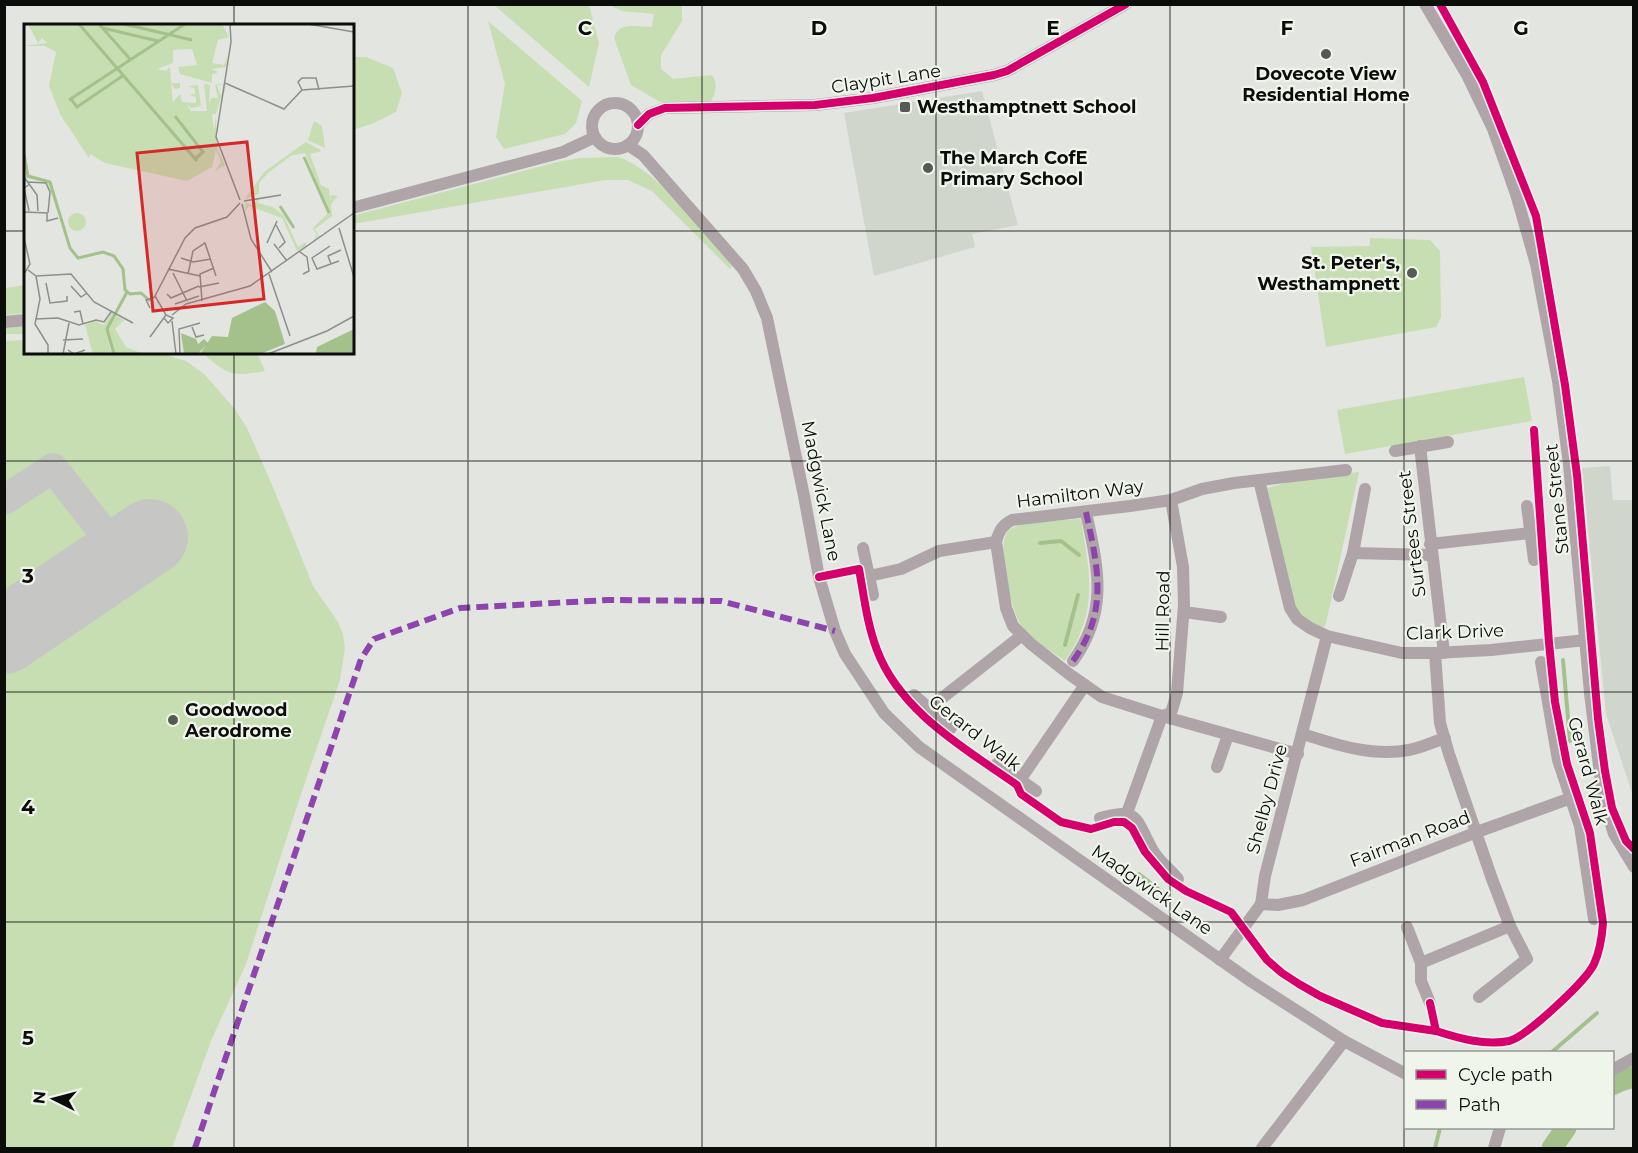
<svg xmlns="http://www.w3.org/2000/svg" width="1638" height="1153" font-family="Montserrat,sans-serif">
  <style>
    .built { fill: #d1d6cd }
    .green { fill: #c6deb2 }
    .lines { fill: none; stroke-linecap: round; stroke-linejoin: round }
    .stream { stroke: #a5c18b; stroke-width: 4 }
    .river { stroke: #a5c18b; stroke-width: 21 }
    .taxiway { stroke: #c6c6c4; stroke-width: 30 }
    .runway { stroke: #c6c6c4; stroke-width: 76 }
    .minor { stroke: #afa5a9; stroke-width: 12 }
    .quiet { stroke: #8e44ad; stroke-width: 6; stroke-dasharray: 12 6; stroke-linecap: butt }
    .cycleway-casing { stroke: #f0f5ec; stroke-width: 11 }
    .cycleway { stroke: #d6006c; stroke-width: 8 }
    .grid { fill: none; stroke: #0b0d0a; stroke-width: 1.5; stroke-opacity: 0.55 }
    .poi-dot { fill: #575955; stroke: #f0f5ec; stroke-width: 2 }
    .labels { text-anchor: middle; stroke-width: 4.5; stroke-linejoin: round; paint-order: stroke }
    .poi-label { font-size: 18px; font-weight: bold; fill: #0b0d0a; stroke: #f0f5ec; text-anchor: start }
    .street-label { font-size: 18px; fill: #0b0d0a; stroke: #f0f5ec }
    .inset-river { fill: none; stroke: #a5c18b; stroke-width: 3 }
    .inset-road { fill: none; stroke: #8d8f8b; stroke-width: 1.5 }
    .view { fill: #d62828; fill-opacity: 0.15; stroke: #d62828; stroke-width: 3 }
    .inset-edge { fill: none; stroke: #0b0d0a; stroke-width: 3 }
    .grid-label { font-size: 20px; text-anchor: middle; font-weight: bold; fill: #0b0d0a; stroke: #f0f5ec; stroke-width: 4.5; stroke-linejoin: round; paint-order: stroke }
  </style>
  <rect width="100%" height="100%" fill="#e3e5e1"/>
  <g class="built">
    <path d="M982,91L1018,225L972,234L975,247L874,276L844,113Z"/>
    <path d="M1610,466L1613,500H1633V796L1606,714L1582,468Z"/>
  </g>
  <g class="green">
    <path d="M494,5H589L599,43L589,87Z"/>
    <path d="M609,5H682V21L661,55V69L673,79L712,75C718,84 716,92 711,101L660,102L631,85L614,38C619,21 636,27 652,27L654,14L622,11Z"/>
    <path d="M488,21L582,101L576,123L565,134L504,149L496,137L505,84Z"/>
    <path d="M352,57H366L393,68L402,93L396,112L374,123L353,130Z"/>
    <path d="M618,157C657,169 706,233 732,266L730,269L652,191L628,180H605L353,224L352,216L557,162L580,158Z"/>
    <path d="M1370,238L1430,240L1440,251L1441,317L1436,327L1326,347L1311,247L1370,246Z"/>
    <path d="M25,285V313L5,315V288Z"/>
    <path d="M25,325V334H5V327Z"/>
    <path d="M25,340L26,352L159,353L186,361L204,374L235,409L247,428L273,487L313,586L338,622L343,634L345,648L340,680L300,797L246,964L211,1041L172,1148H5L4,341Z"/>
    <path d="M203,353H257L265,371C234,377 226,375 203,353Z"/>
    <path d="M1524,377L1532,421L1345,454L1337,410Z"/>
    <path d="M1359,472L1328,614L1325,626L1322,628L1303,618L1293,602L1267,488L1289,482Z"/>
    <path d="M1081,519C1087,560 1097,596 1079,636C1076,644 1070,653 1065,661C1052,651 1034,642 1024,630C1012,616 994,544 1009,530C1020,521 1066,520 1081,519Z"/>
  </g>
  <g class="lines">
    <g class="stream">
      <path d="M1040,543L1061,541L1079,555"/>
      <path d="M1065,645L1078,595"/>
      <path d="M1563,660L1570,741"/>
      <path d="M1139,874L1171,899"/>
      <path d="M1552,1052L1597,1013"/>
      <path d="M1435,1148L1440,1128"/>
    </g>
    <g class="river">
      <path d="M1612,1085L1623,1080L1634,1077"/>
      <path d="M1552,1148L1566,1128"/>
    </g>
    <path class="taxiway" d="M4,500L53,468L122,556"/>
    <path class="runway" d="M4,636L150,537"/>
    <g class="minor">
      <path d="M1425,4L1467,75L1493,129L1516,194L1536,264L1558,381L1569,464L1590,693L1601,782L1606,809L1614,834L1634,867"/>
      <circle cx="615" cy="126" r="23"/>
      <path d="M638,125L649,114L665,108L815,105L873,98L994,75L1007,71L1126,4"/>
      <path d="M628,145L643,155L743,269L756,291L767,318L804,496L819,577L835,631L845,654L884,713L919,747L1252,982L1344,1041L1406,1074"/>
      <path d="M352,208L563,152L595,137"/>
      <path d="M4,322L26,320"/>
      <path d="M1420,446L1444,653"/>
      <path d="M1395,451L1448,442"/>
      <path d="M1259,480L1290,608L1297,619L1310,628L1327,636L1402,653H1435L1491,650L1586,640"/>
      <path d="M1527,506L1534,560"/>
      <path d="M1430,544L1531,533"/>
      <path d="M863,548L873,595"/>
      <path d="M1353,553L1432,555"/>
      <path d="M869,576L901,569L939,551L996,542"/>
      <path d="M1339,596L1353,553L1365,489"/>
      <path d="M1184,612L1221,617"/>
      <path d="M1435,653L1440,723L1449,754L1492,879L1510,926L1527,959L1479,997"/>
      <path d="M1073,661C1109,611 1098,568 1086,512"/>
      <path d="M1541,662L1558,760L1580,826L1594,919"/>
      <path d="M914,695L951,728"/>
      <path d="M928,709L1021,636"/>
      <path d="M1303,734C1337,745 1373,757 1409,750C1421,748 1433,742 1445,738"/>
      <path d="M1298,754L1162,716L1102,697L1069,674L1031,644L1013,626L1006,608L996,542C999,531 1002,525 1012,520L1130,506L1171,500L1202,489L1234,483L1346,470"/>
      <path d="M997,764L1036,791"/>
      <path d="M1217,767L1228,735"/>
      <path d="M1020,780L1085,685"/>
      <path d="M1127,813L1162,716L1169,714L1172,710L1177,693L1184,605L1183,567L1171,500"/>
      <path d="M1100,818C1138,808 1135,817 1151,847C1156,859 1170,869 1178,879"/>
      <path d="M1261,904L1278,905L1303,900L1477,832L1571,798"/>
      <path d="M1407,927L1421,963V981L1430,1003"/>
      <path d="M1220,960L1261,904L1265,876L1327,636"/>
      <path d="M1421,963L1510,926"/>
      <path d="M1612,1070L1634,1058"/>
      <path d="M1262,1148L1344,1041"/>
      <path d="M1494,1148L1500,1128"/>
    </g>
    <g class="quiet">
      <path d="M1073,661C1109,611 1098,568 1086,512"/>
      <path d="M195,1148L361,659L374,639L460,608L609,600L721,601L835,631"/>
    </g>
    <defs>
      <g id="cycleway">
        <path d="M1440,4L1483,82L1536,216L1565,385L1577,475L1598,719L1605,771L1612,808L1626,841L1634,849"/>
        <path d="M638,125L649,114L665,108L815,105L873,98L994,75L1007,71L1126,4"/>
        <path d="M819,577L859,569C864,596 867,624 877,650C900,712 966,749 1017,785L1021,794L1061,822L1091,829L1114,822H1124L1132,828L1145,852L1168,879L1186,891L1231,912L1267,960L1282,973L1299,984L1320,996L1382,1023L1436,1031L1430,1003"/>
        <path d="M1436,1031C1458,1038 1485,1046 1509,1041C1526,1037 1586,981 1594,964C1600,951 1602,937 1603,923L1590,833L1567,764L1555,702L1549,643L1534,430"/>
      </g>
    </defs>
    <use href="#cycleway" class="cycleway-casing"/>
    <use href="#cycleway" class="cycleway"/>
  </g>
  <path class="grid" d="M234,4V26M468,4V1148M702,4V1148M936,4V1148M1170,4V1148M1404,4V1148M4,231H26M352,231H1634M234,352V1148M4,461H1634M4,692H1634M4,922H1634"/>
  <g class="poi-dot">
    <circle cx="1326" cy="54" r="6"/>
    <rect x="899" y="101" width="12" height="12" rx="3"/>
    <circle cx="928" cy="168" r="6"/>
    <circle cx="1412" cy="273" r="6"/>
    <circle cx="173" cy="720" r="6"/>
  </g>
  <g class="labels">
    <g class="poi-label">
      <text x="1326" y="80" text-anchor="middle">Dovecote View<tspan x="1326" dy="21">Residential Home</tspan></text>
      <text x="917" y="113">Westhamptnett School</text>
      <text x="940" y="164">The March CofE<tspan x="940" dy="21">Primary School</tspan></text>
      <text x="1400" y="269" text-anchor="end">St. Peter's,<tspan x="1400" dy="21">Westhampnett</tspan></text>
      <text x="185" y="716">Goodwood<tspan x="185" dy="21">Aerodrome</tspan></text>
    </g>
    <g class="street-label">
      <text transform="translate(886 79) rotate(-9)" y="6">Claypit Lane</text>
      <text transform="translate(821 491) rotate(79)" y="6">Madgwick Lane</text>
      <text transform="translate(1080 494) rotate(-7)" y="6">Hamilton Way</text>
      <text transform="translate(1557 499) rotate(-96)" y="6">Stane Street</text>
      <text transform="translate(1412 534) rotate(-97)" y="6">Surtees Street</text>
      <text transform="translate(1163 611) rotate(-89)" y="6">Hill Road</text>
      <text transform="translate(1455 632) rotate(-2)" y="6">Clark Drive</text>
      <text transform="translate(975 733) rotate(38)" y="6">Gerard Walk</text>
      <text transform="translate(1588 771) rotate(75)" y="6">Gerard Walk</text>
      <text transform="translate(1267 799) rotate(-75)" y="6">Shelby Drive</text>
      <text transform="translate(1410 839) rotate(-21)" y="6">Fairman Road</text>
      <text transform="translate(1152 890) rotate(35)" y="6">Madgwick Lane</text>
    </g>
  </g>
  <g transform="translate(24 24)">
    <rect width="330" height="330" fill="#e3e5e1"/>
    <path d="M4,0H198L205,13L194,16L188,39L200,41L204,30L202,43L188,45L194,48L188,51V59L156,50L154,43L173,41L168,25L149,26V39L133,45L142,47L146,43L147,59H156V64L151,65L147,59L149,78L156,70L158,78L172,79V73L165,71L171,70V65L164,62L174,61L177,82L167,84L163,81L167,87H183L180,60L186,61L185,82L187,74H194L191,62L193,60L202,61L195,92L199,61H193L197,72L192,90H188L190,106L192,93L193,124L201,141L191,147L197,138L192,126L188,143L163,157L81,139L66,130L65,134L36,90L25,62L32,28L21,22H0L23,19L18,14L14,19ZM290,97L298,102L301,124L284,116ZM282,118L298,127L286,130L297,161L305,165L306,176L307,171L314,172L307,180L308,192L291,205L295,212L289,217L293,211L289,204L305,188L281,129L268,131L244,149L235,159V170L221,175L240,148ZM0,124L5,151L26,157L36,193L23,159L2,154ZM235,174L234,179L249,183L260,192L274,223L282,218V222L273,227L258,194L225,182L221,187L222,179L228,181ZM44 198a9 9 0 1 1 18 0a9 9 0 1 1-18 0ZM88,289L100,296L91,305L102,323L119,330H90L83,315L88,330H69L61,301L71,297L80,301Z" fill="#c6deb2"/>
    <path d="M241,278L251,287L261,320L236,330H176L188,312L204,313L208,294ZM330,305V330L292,329L293,323ZM157,309L172,315L174,320L180,315L184,319L174,330H160Z" fill="#a5c18b"/>
    <path class="inset-river" d="M55,0L173,137M75,0L106,35M100,0L168,16M79,4L134,17M47,75L53,83L100,51M45,76L161,0M151,92L179,128L171,135M0,130L4,152L26,158L46,224L54,234L79,228L90,232L99,245L101,266L106,270L117,269L126,277M280,133L305,189M256,182L270,204M90,330L83,305L103,268"/>
    <path class="inset-road" d="M206,0L207,18L192,113L216,176M284,0L330,8M201,59L260,85L278,66L330,62M278,66L274,58L278,54H292L295,66M0,153L13,171L14,187M4,158L22,159L26,168L24,189M220,177L257,171M218,180L227,215L248,248M5,187L0,164L6,160M0,188L23,189V197L34,194M252,201L261,218L255,224M315,204L330,253M0,214L6,240L0,250M243,219L253,197M250,220L263,237M306,222L288,234L293,245L315,237M276,228L283,233L285,247L279,250M157,234L169,238L187,235M307,240L304,232L317,226M144,245L176,252M4,246L12,252L47,250L70,278L109,299M149,249L163,277M164,250L169,227L181,219L192,252M245,250L266,312M12,252L16,275L11,300L24,321V330M22,259L26,279L43,277V272M47,262L57,273L63,269M175,263L195,259M143,270L147,274L175,262M178,277L176,250L190,244M151,280L175,272M126,284L122,276L131,273M50,288L56,287L59,300M142,291L131,272L161,214L171,204L203,193L216,179M148,291L162,280L226,262L330,189M11,295L34,294L55,301L72,296L80,298L87,288M148,297L152,330M168,303L172,313L180,311M126,313L142,291L149,294L144,299L140,294M39,316L59,315M44,326L50,330L61,326M39,330L45,299M156,330L155,305L176,299M244,330L303,307L330,292"/>
    <path class="view" d="M223,118L240,275L129,287L113,129Z"/>
    <rect width="330" height="330" class="inset-edge"/>
  </g>
  <g class="grid-label">
    <text x="585" y="35">C</text>
    <text x="819" y="35">D</text>
    <text x="1053" y="35">E</text>
    <text x="1287" y="35">F</text>
    <text x="1521" y="35">G</text>
    <text x="28" y="583">3</text>
    <text x="28" y="814">4</text>
    <text x="28" y="1045">5</text>
  </g>
  <rect width="1638" height="1153" fill="none" stroke="#0b0d0a" stroke-width="12"/>
  <rect x="1404" y="1051" width="210" height="78" fill="#f0f5ec" stroke="#949892" stroke-width="1.5"/>
  <rect x="1416" y="1070" width="30" height="9" fill="#d6006c" stroke="#949892" stroke-width="1.5"/>
  <text x="1458" y="1081" font-size="18" fill="#0b0d0a">Cycle path</text>
  <rect x="1416" y="1100" width="30" height="9" fill="#8e44ad" stroke="#949892" stroke-width="1.5"/>
  <text x="1458" y="1111" font-size="18" fill="#0b0d0a">Path</text>
  <g transform="translate(54 1099) rotate(276)" stroke="#f0f5ec" stroke-width="4.5" paint-order="stroke">
  <path d="M0-4.5L10 22L0 15L-10 22Z" fill="#0b0d0a"/>
  <text y="-9" font-size="16" font-weight="bold" text-anchor="middle" fill="#0b0d0a">N</text>
  </g>
</svg>
